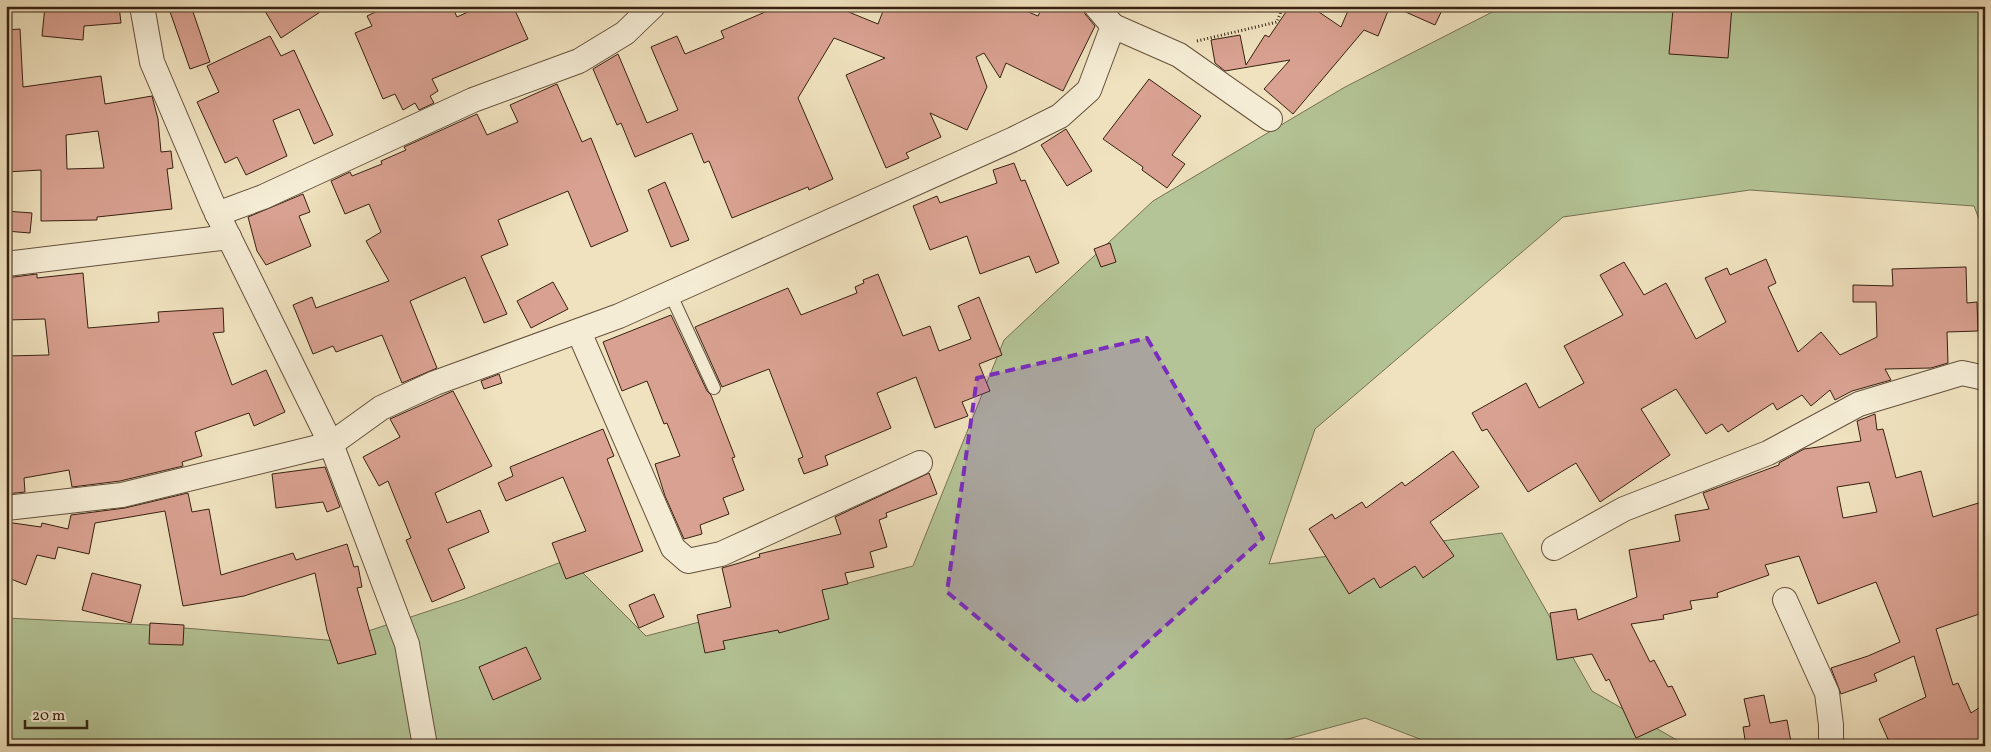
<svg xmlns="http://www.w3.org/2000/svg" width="1991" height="752" font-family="Vollkorn,serif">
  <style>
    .green { fill: #b4c496; stroke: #767254 }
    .building { fill: #d9a191; stroke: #372111; fill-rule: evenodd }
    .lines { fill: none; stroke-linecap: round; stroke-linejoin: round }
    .lane-casing { stroke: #65513c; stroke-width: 14 }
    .street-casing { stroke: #65513c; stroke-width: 26 }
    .path { stroke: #372111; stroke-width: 3; stroke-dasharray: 1 2.5; stroke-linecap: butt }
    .lane { stroke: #f5ecd5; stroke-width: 12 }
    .street { stroke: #f5ecd5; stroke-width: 24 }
    .marked { fill: #7b2cbf; fill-opacity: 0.2; stroke: #7b2cbf; stroke-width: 4; stroke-dasharray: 10 6; stroke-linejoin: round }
  </style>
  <rect width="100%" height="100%" fill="#f0e2bf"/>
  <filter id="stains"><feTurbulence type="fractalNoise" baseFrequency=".004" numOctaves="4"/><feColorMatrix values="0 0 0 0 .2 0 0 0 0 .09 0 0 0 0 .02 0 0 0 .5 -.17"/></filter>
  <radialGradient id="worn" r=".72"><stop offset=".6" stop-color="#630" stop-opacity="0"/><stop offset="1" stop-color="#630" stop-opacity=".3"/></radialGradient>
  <path class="green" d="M1504,6H1985V235L1974,206L1750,190L1563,217L1315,429L1269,564L1502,533L1592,691L1687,746H1438L1365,718L1262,746H6V618L149,625L338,641L465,599L569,559L646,636L913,566L1004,340L1153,201L1345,87Z"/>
  <g class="building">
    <path d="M45,6H119L121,23L84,26L83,40L42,36Z"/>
    <path d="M168,6H191L210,62L190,69Z"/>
    <path d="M262,6H329L281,38Z"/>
    <path d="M388,6H452L457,17L481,6H513L528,39L432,79L438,91L430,96L434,103L419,110L415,103L403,110L395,94L383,99L355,33L372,26L367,16Z"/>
    <path d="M779,6H834L878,24L885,6H1014L1038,16L1043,6H1083L1085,14L1095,26L1063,91L1006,63L1000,78L984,53L976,57L987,87L967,130L930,113L941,137L906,153L909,158L886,168L846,75L885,58L834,38L798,98L833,179L809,190L808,187L732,218L709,161L704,163L692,133L635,157L621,123L617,125L593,69L618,54L647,123L678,110L651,47L677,36L685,54L724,38L721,31Z"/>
    <path d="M1290,6H1310L1341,27L1350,6H1390L1378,36L1364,30L1293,114L1264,89L1290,60L1225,71L1215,63L1211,40L1240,35L1246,65L1265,35L1269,37Z"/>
    <path d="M1392,6H1444L1435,25Z"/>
    <path d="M1689,6H1732L1728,58L1669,54L1673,9L1689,10Z"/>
    <path d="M20,29L23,87L101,76L105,104L152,96L158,119L161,152L171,151L173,168L167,169L172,209L97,217V220L41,221V170L6,172V30ZM98,131L104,168L67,169L66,135Z"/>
    <path d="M270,36L281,56L294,50L333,135L314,144L299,109L273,120L287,156L246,175L237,157L225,163L197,102L219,92L207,66Z"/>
    <path d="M1149,79L1201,116L1172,155L1185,164L1167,188L1142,170L1143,167L1103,139Z"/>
    <path d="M557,84L582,142L591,138L628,231L591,247L568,191L498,220L508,245L481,256L507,314L484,323L465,277L410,301L437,368L402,383L382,335L336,352L333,346L313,354L293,305L312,297L316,308L389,281L366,241L381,232L369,204L345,214L331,181L350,172L352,176L382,164L381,161L406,150L404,147L477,114L487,135L518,122L510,105Z"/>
    <path d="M1066,129L1092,171L1067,186L1041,145Z"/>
    <path d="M1014,163L1021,181L1025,180L1059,263L1036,273L1029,256L980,274L967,236L930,250L913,206L937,196L940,203L997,183L993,170Z"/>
    <path d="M665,182L689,240L671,247L648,190Z"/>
    <path d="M303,194L310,212L299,216L311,246L266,265L257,251L248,217Z"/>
    <path d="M6,211L32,213L30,233L6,231Z"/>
    <path d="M1110,243L1116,262L1101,267L1094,249Z"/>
    <path d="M1766,259L1776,283L1768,287L1798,352L1821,332L1840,355L1877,337L1876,302H1853V285L1893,286L1892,269L1966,267L1967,303L1977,302L1978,331L1947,332L1948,363L1931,368L1885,369L1891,380L1852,391L1835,400L1830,390L1811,406L1802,395L1777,410L1773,403L1728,432L1722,424L1706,434L1676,389L1641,409L1670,455L1600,502L1576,463L1528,492L1487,429L1482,431L1472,413L1526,383L1539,408L1584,383L1564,346L1623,315L1600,275L1624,262L1644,295L1666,283L1696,339L1726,322L1705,278L1727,268L1730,275Z"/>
    <path d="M83,273L88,328L159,322L158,312L223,308L224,332L213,333L232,385L266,370L285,412L254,426L249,413L195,432L202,456L182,462L183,466L120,481L72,487L69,470L24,478L25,492L6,494V356L49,355L45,319L6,320V278L37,274V278Z"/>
    <path d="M878,274L903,336L930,326L939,351L971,339L958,306L979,297L1002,355L979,364L990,391L962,402L968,416L935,428L916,377L877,393L891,428L825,456L828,465L804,474L798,459L803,457L769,369L722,387L695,327L788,288L801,315L857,293L855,287L864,283L863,280Z"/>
    <path d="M553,282L568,309L531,328L517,301Z"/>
    <path d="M671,315L707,391L711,395L735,457L732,458L744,490L723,498L729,514L700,525L702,534L684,539L665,496L655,464L680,456L667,423L664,424L647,381L622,391L603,342Z"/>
    <path d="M499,374L502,383L484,389L481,381Z"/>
    <path d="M453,391L492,466L435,493L447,523L480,510L489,532L448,549L465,588L432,602L406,540L411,538L388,481L379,486L363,457L400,437L390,419Z"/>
    <path d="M1875,414L1877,430L1883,429L1896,478L1921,471L1933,517L1985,501V612L1936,629L1953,685L1958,683L1971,713L1985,704V746H1891L1879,719L1926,697L1914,656L1874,674L1877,681L1841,694L1831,668L1868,656L1900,642L1876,582L1818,604L1799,556L1765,565L1769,575L1717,593L1718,597L1690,601L1692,609L1663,615L1664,619L1631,624L1650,662L1654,660L1668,687L1672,686L1686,715L1636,738L1609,679L1606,681L1592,654L1557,660L1550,613L1576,609L1578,620L1637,597L1629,550L1680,541L1675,515L1709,509L1703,493L1779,465V463L1804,449L1861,441L1857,421ZM1869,482L1877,512L1843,518L1837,487Z"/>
    <path d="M603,429L614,456L607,459L643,551L566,579L552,543L586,531L563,477L506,501L498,483L513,476L510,467Z"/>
    <path d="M1453,451L1479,487L1430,522L1454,556L1423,578L1415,566L1380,588L1374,578L1349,594L1309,529L1332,514L1335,519L1362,502L1366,508L1402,482L1405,486Z"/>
    <path d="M325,467L340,507L327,512L323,502L276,508L272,474Z"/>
    <path d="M929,473L937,494L886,513L887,517L879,520L887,547L870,552L874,567L845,573L848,584L822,590L829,619L779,633L778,630L723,641L725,649L705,653L697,615L731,607L722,568L760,557L759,554L841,534L835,517Z"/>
    <path d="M188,493L192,512L209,509L221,575L293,553L296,560L347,544L354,567L358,566L362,587L357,588L376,654L338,664L327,631L315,573L244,596L183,606L165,511L95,523L89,554L58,547L55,559L37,555L26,585L6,577V522L41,527L42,523L68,529L71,515L125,508Z"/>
    <path d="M92,573L141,585L131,623L82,610Z"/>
    <path d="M654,594L664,617L639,628L629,605Z"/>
    <path d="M150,623L184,625L183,645L149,644Z"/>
    <path d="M526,647L541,679L493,700L479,667Z"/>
    <path d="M1764,695L1770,723L1787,720L1791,742L1770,746H1746L1743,727L1750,726L1744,699Z"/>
  </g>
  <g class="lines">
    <defs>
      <path id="lane" d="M670,293L714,388"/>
      <g id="street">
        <path d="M142,6L152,62L213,205L331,444L352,499L407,644L425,746"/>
        <path d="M1113,26L1179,55L1270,119"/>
        <path d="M217,214L263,197L473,100L579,61L625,33L653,6"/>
        <path d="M6,264L229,237"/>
        <path d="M579,332L673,548L688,561L721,554L920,463"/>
        <path d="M6,508L122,495L331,444L381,408L435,383L619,316L1014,139L1060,116L1089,90L1113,26L1096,6"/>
        <path d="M1554,548L1624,509L1768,453L1859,404L1962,373L1985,378"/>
        <path d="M1785,600L1827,693L1831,725V746"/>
      </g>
    </defs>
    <use href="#lane" class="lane-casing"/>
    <use href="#street" class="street-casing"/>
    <path class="path" d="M1197,41L1277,22L1283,6"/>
    <use href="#lane" class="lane"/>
    <use href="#street" class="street"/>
  </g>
  <path class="marked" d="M1147,338L1263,538L1080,703L947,592L977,378Z"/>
  <rect width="1991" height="752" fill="none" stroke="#f0e2bf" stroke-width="25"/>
  <rect x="8" y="8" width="1976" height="737" fill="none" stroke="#372111" stroke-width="2.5"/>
  <rect x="12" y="12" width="1966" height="727" fill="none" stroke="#372111"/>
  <path d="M25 720v8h62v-8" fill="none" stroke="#372111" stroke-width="2.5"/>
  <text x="32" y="720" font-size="15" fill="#372111" stroke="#f5ecd5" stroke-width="4" paint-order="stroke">20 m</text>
  <rect width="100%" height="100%" filter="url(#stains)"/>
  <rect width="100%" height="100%" fill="url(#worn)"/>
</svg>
